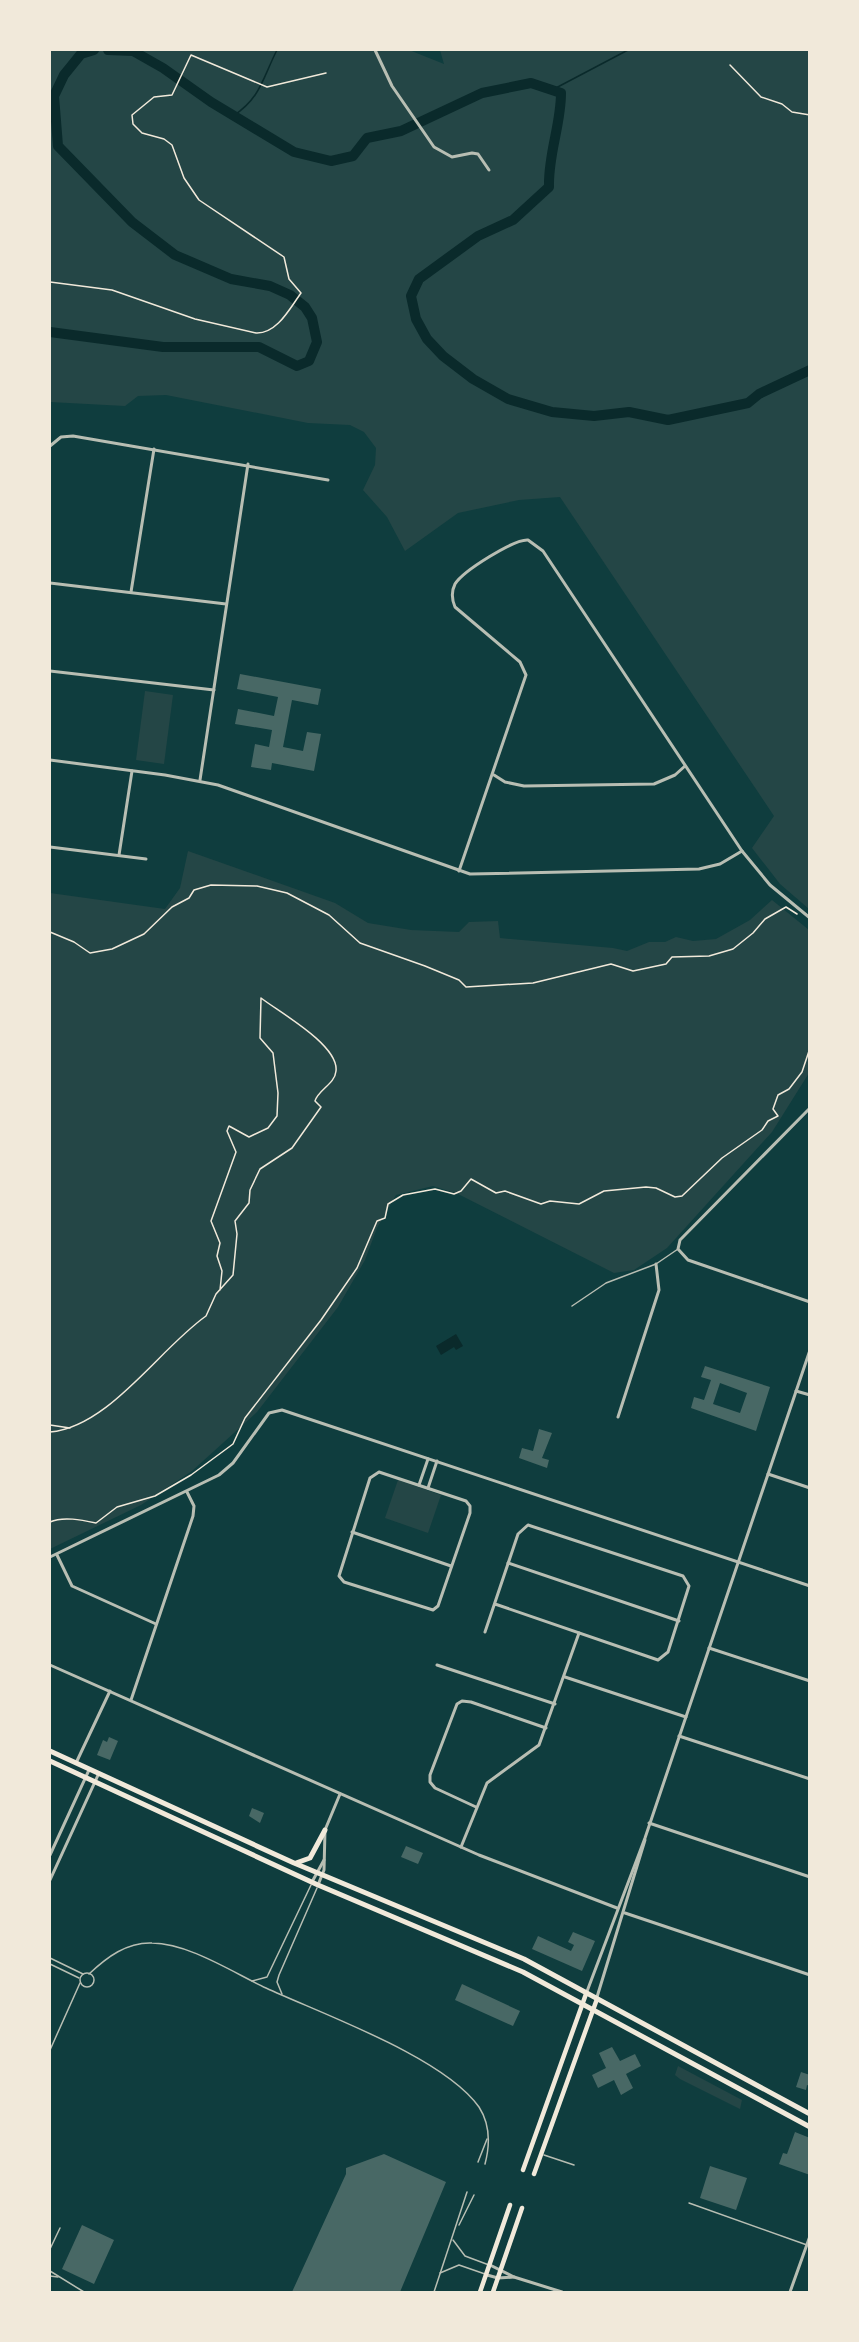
<svg xmlns="http://www.w3.org/2000/svg" width="859" height="2342" font-family="Quicksand,sans-serif">
  <style>
    .green { fill: #244646 }
    .water { fill: #0a2a2b }
    .lines { fill: none; stroke-linecap: round; stroke-linejoin: round }
    .stream { stroke: #0a2a2b; stroke-width: 1.5 }
    .river { stroke: #0a2a2b; stroke-width: 10 }
    .building { fill: #486865; fill-rule: evenodd }
    .path { stroke: #f1e9da; stroke-width: 1.5 }
    .service { stroke: #b8beb3; stroke-width: 1.5 }
    .minor { stroke: #b8beb3; stroke-width: 3 }
    .secondary { stroke: #f1e9da; stroke-width: 4.5 }
    .primary { stroke: #f1e9da; stroke-width: 5 }
  </style>
  <rect width="100%" height="100%" fill="#0f3d3e"/>
  <g class="green">
    <path d="M50,50H409L444,64L440,50H809V909L780,884L752,848L774,816L560,497L519,500L458,513L405,551L387,517L363,490L375,465L376,448L364,432L350,425L308,423L166,395L138,396L125,406L50,402Z"/>
    <path d="M145,691L173,695L164,764L136,760Z"/>
    <path d="M188,851L335,903L368,923L411,930L459,932L469,922L498,921L500,938L613,948L627,951L649,942H665L676,937L693,941L716,939L750,920L772,900L809,930V1073L772,1132L667,1248L634,1270L614,1273L458,1194L433,1186L396,1195L377,1228L365,1260L338,1307L257,1412L192,1471L141,1505L50,1549V893L165,909L180,888Z"/>
    <path d="M398,1480L441,1495L428,1533L385,1518Z"/>
    <path d="M678,2066L742,2100L740,2109L680,2079L675,2075Z"/>
  </g>
  <path class="water" d="M456,1334L463,1346L456,1350L454,1347L441,1355L436,1346Z"/>
  <g class="lines">
    <g class="stream">
      <path d="M552,90L628,50"/>
      <path d="M233,116C261,98 263,77 277,50"/>
    </g>
    <g class="river">
      <path d="M108,50L133,51L163,68L211,102L294,152L331,161L353,156L367,138L401,131L482,93L531,83L561,93C561,125 548,154 549,187L513,220L478,236L419,279L411,296L416,319L427,339L443,356L473,379L508,399L552,412L594,416L629,412L668,420L748,403L759,394L810,370"/>
      <path d="M50,332L163,347H259L297,366L309,361L317,342L312,318L305,307L290,295L270,286L231,279L175,255L132,222L58,146L54,96L64,75L81,54L94,50"/>
    </g>
  </g>
  <g class="building">
    <path d="M240,674L321,689L318,705L292,700L283,747L303,751L307,732L321,734L314,771L272,763L271,770L251,767L255,744L269,747L272,730L235,724L238,709L274,716L278,697L237,689Z"/>
    <path d="M705,1366L770,1387L756,1431L691,1408L694,1397L704,1400L711,1380L701,1377ZM720,1383L747,1393L740,1413L713,1404Z"/>
    <path d="M539,1429L552,1433L542,1458L549,1460L547,1468L519,1458L522,1448L533,1451Z"/>
    <path d="M109,1737L118,1741L110,1760L97,1755L103,1740L107,1742Z"/>
    <path d="M252,1808L264,1813L260,1823L249,1816Z"/>
    <path d="M406,1846L423,1853L418,1864L401,1857Z"/>
    <path d="M573,1932L595,1941L582,1971L532,1949L538,1936L571,1951L574,1945L568,1942Z"/>
    <path d="M462,1984L520,2011L513,2026L455,2000Z"/>
    <path d="M612,2047L620,2061L635,2054L641,2066L626,2074L633,2088L621,2095L614,2080L598,2088L592,2075L606,2068L599,2053Z"/>
    <path d="M801,2072L810,2075V2086L807,2085L806,2090L796,2087Z"/>
    <path d="M795,2132L810,2138V2175L779,2164L783,2153L787,2154Z"/>
    <path d="M384,2154L446,2182L400,2292H292L346,2174V2168Z"/>
    <path d="M710,2166L747,2178L736,2210L700,2198Z"/>
    <path d="M82,2225L114,2240L94,2284L62,2269Z"/>
  </g>
  <g class="lines">
    <g class="path">
      <path d="M730,65L761,97L782,104L792,112L810,115"/>
      <path d="M50,282L112,290L195,319L256,333C277,334 290,308 301,293L289,279L284,257L199,200L184,178L172,145L164,139L142,133L133,124L132,115L154,97L172,95L191,55L267,87L326,73"/>
      <path d="M50,932L74,942L90,953L112,949L144,934L172,907L189,898L194,890L211,885L257,886L287,893L329,915L360,943L425,966L459,980L466,987L533,983L611,964L633,971L666,964L672,957L709,956L733,949L753,933L765,919L786,907L797,914"/>
      <path d="M50,1425L70,1428"/>
      <path d="M50,1432C109,1427 159,1349 206,1316L216,1294L233,1275L237,1234L235,1221L249,1203L250,1190L260,1169L292,1148L321,1107L315,1101C318,1090 335,1084 336,1071C339,1045 279,1012 261,998L260,1038L273,1053L278,1093L277,1116L268,1128L249,1137L229,1126L227,1131L236,1152L211,1221L220,1243L217,1256L222,1271L220,1290"/>
      <path d="M50,1522C63,1516 82,1520 96,1523L117,1507L155,1496L191,1475L233,1444L245,1418L321,1320L357,1268L377,1221L385,1218L388,1204L403,1195L435,1189L454,1194L461,1191L471,1179L496,1193L505,1191L541,1204L550,1201L579,1204L604,1191L646,1187L656,1188L675,1197L682,1196L722,1158L762,1130L768,1121L778,1116L773,1109L778,1095L789,1089L802,1072L810,1048"/>
    </g>
    <g class="service">
      <path d="M572,1306L606,1283L656,1264L678,1249"/>
      <path d="M50,1958L83,1974"/>
      <path d="M50,1964L79,1978"/>
      <circle cx="87" cy="1980" r="7"/>
      <path d="M89,1974C107,1957 127,1942 152,1943C188,1943 234,1973 266,1988C322,2014 444,2057 479,2107C490,2124 490,2145 485,2164"/>
      <path d="M252,1981L267,1977L311,1885"/>
      <path d="M282,1994L277,1982L279,1975L317,1888"/>
      <path d="M50,2050L80,1983"/>
      <path d="M544,2155L574,2165"/>
      <path d="M478,2162L487,2139"/>
      <path d="M689,2203L807,2245"/>
      <path d="M459,2225L474,2195"/>
      <path d="M453,2240L465,2256L489,2265"/>
      <path d="M50,2249L60,2228"/>
      <path d="M50,2271L84,2292"/>
      <path d="M440,2273L459,2265L485,2274"/>
      <path d="M50,2276L58,2277"/>
      <path d="M434,2292L467,2192"/>
    </g>
    <g class="minor">
      <path d="M375,50L392,86L434,147L452,157L472,153L478,154L489,170"/>
      <path d="M50,446L61,437L73,436L328,480"/>
      <path d="M50,583L226,604"/>
      <path d="M131,592L154,449"/>
      <path d="M50,671L214,690"/>
      <path d="M50,760L165,775L218,785L470,874L699,869L720,864L742,851"/>
      <path d="M494,775L505,782L524,786L654,784L675,775L685,766"/>
      <path d="M200,780L248,464"/>
      <path d="M50,847L146,859"/>
      <path d="M119,855L132,771"/>
      <path d="M459,871L526,675L520,662L455,607C452,600 451,592 455,584C463,571 514,539 528,540L543,551L742,851L770,885L810,918"/>
      <path d="M810,1108L680,1240L678,1249L688,1260L810,1302"/>
      <path d="M796,1391L810,1395"/>
      <path d="M618,1417L659,1290L656,1264"/>
      <path d="M379,1472L466,1501L470,1506V1513L438,1606L433,1610L344,1582L339,1576L370,1478Z"/>
      <path d="M768,1474L810,1488"/>
      <path d="M419,1485L428,1459"/>
      <path d="M428,1488L437,1461"/>
      <path d="M352,1532L451,1566"/>
      <path d="M57,1555L72,1586L156,1624"/>
      <path d="M50,1557L219,1475L233,1463L269,1413L282,1410L810,1586"/>
      <path d="M508,1563L679,1621"/>
      <path d="M485,1632L518,1534L528,1525L683,1576L689,1586L668,1652L658,1660L495,1604"/>
      <path d="M709,1648L810,1681"/>
      <path d="M50,1665L479,1855L617,1908"/>
      <path d="M437,1665L555,1704"/>
      <path d="M565,1677L686,1717"/>
      <path d="M131,1700L193,1516L194,1506L187,1492"/>
      <path d="M679,1736L810,1779"/>
      <path d="M76,1763L110,1691"/>
      <path d="M476,1807L435,1788L430,1782V1775L457,1704L462,1701L471,1702L546,1728"/>
      <path d="M649,1823L810,1877"/>
      <path d="M461,1847L487,1783L539,1745L579,1633"/>
      <path d="M50,1855L89,1770"/>
      <path d="M50,1880L99,1773"/>
      <path d="M312,1882L324,1860"/>
      <path d="M318,1885L324,1870L325,1830L340,1794"/>
      <path d="M625,1913L810,1975"/>
      <path d="M586,1994L645,1838L810,1350"/>
      <path d="M597,1997L645,1840"/>
      <path d="M490,2265L514,2277L562,2292"/>
      <path d="M487,2275L498,2278L514,2277"/>
      <path d="M790,2292L810,2236"/>
    </g>
    <g class="secondary">
      <path d="M523,2170L586,1994"/>
      <path d="M534,2174L597,1999"/>
      <path d="M480,2292L510,2205"/>
      <path d="M493,2292L522,2208"/>
    </g>
    <g class="primary">
      <path d="M50,1751L294,1863L524,1959L810,2114"/>
      <path d="M50,1761L318,1885L523,1972L810,2127"/>
      <path d="M296,1863L310,1858L325,1830"/>
    </g>
  </g>
  <rect width="859" height="2342" fill="none" stroke="#f1e9da" stroke-width="102"/>
</svg>
